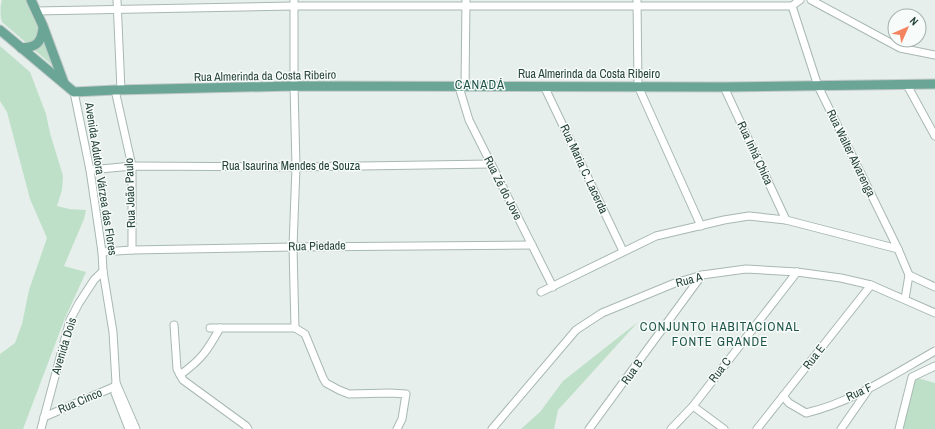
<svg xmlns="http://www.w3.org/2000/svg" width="935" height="429" font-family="'Archivo Narrow',sans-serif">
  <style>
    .green { fill: #bfe0c8 }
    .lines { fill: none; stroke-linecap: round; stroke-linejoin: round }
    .minor-casing { stroke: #a8b8b2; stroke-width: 9 }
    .major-casing { stroke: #c2cac8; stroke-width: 11 }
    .minor { stroke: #fff; stroke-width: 7 }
    .major { stroke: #6aa596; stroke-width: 9 }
    .labels { text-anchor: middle; stroke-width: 3; stroke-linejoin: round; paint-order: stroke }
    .street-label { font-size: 12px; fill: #24423a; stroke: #f7fbf9 }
    .neighbourhood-label { font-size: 13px; letter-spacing: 1px; fill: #1f5548; stroke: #f7fbf9 }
  </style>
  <rect width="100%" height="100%" fill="#e6efeb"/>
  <g class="green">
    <path d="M2,0H32L59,71L2,22C0,16 0,6 2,0Z"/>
    <path d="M0,46L30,72L46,114L50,133L63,176L62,190L57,206L69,209L86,210L84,219L64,266L86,272L65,318L23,429H0V354L15,343L22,324L29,290L47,238L30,199L7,112L0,101Z"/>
    <path d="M638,322L558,410L554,429H521L540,412L563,381Z"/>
    <path d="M914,377L935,383V429H900Z"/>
  </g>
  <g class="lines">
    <defs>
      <g id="minor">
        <path d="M117,0L121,90"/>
        <path d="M637,0L638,86L701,226"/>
        <path d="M811,0L900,48L935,55"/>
        <path d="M792,6L818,86L898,249L909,275L905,299"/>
        <path d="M36,11L294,6H792L800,0"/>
        <path d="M907,85L935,136"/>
        <path d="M544,86L623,251"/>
        <path d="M459,87L469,120L553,287"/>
        <path d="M465,87L466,0"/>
        <path d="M724,87L786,220"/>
        <path d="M115,90L132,166V250"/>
        <path d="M74,92L90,170L102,252L103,271L113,332L116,383L115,393L129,429"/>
        <path d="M90,170L132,166L296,167L491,164"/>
        <path d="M102,252L132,250L293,247L532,245"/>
        <path d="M909,275L935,287"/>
        <path d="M541,292L656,236L724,220L749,216L786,220L898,249"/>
        <path d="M174,325L177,369L183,380L246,426L248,429"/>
        <path d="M210,328H295L293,247L296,167L294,86V0"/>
        <path d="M295,328L305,334L323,378L326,383L339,390L349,394L390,393L406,394L402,419L397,429"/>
        <path d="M180,375C202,359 207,351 220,328"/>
        <path d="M116,383L136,429"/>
        <path d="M783,396L789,403L806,413C853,402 894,374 935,351"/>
        <path d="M693,406L724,429"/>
        <path d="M44,417L116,386"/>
        <path d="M41,429L70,320L79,303L94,280L103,271"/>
        <path d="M492,429L576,330L602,313L675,283L702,275L746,269L797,272L841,278L871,285L935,313"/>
        <path d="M589,429L702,275"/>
        <path d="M671,429L693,406L797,272"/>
        <path d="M757,429L871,285"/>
        <path d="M841,429L868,390"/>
        <path d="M899,429L912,377L935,366"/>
      </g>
      <g id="major">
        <path d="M31,0L43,26L64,83"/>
        <path d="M0,30L74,92L115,90L294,86L724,87L935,84"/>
        <path d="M21,48C36,47 41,44 43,28"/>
      </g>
    </defs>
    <use href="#minor" class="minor-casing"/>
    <use href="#major" class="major-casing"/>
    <use href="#minor" class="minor"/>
    <use href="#major" class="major"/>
  </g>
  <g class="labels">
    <g class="street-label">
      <text x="589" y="78">Rua Almerinda da Costa Ribeiro</text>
      <text transform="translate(265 76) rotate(-1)" y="4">Rua Almerinda da Costa Ribeiro</text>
      <text transform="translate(755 153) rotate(65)" y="4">Rua Inhá Chica</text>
      <text transform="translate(851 153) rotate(64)" y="4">Rua Walter Alvarenga</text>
      <text x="291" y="170">Rua Isaurina Mendes de Souza</text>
      <text transform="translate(584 169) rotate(65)" y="4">Rua Maria C. Lacerda</text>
      <text transform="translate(101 179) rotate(81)" y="4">Avenida Adutora Várzea das Flores</text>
      <text transform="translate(503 188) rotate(63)" y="4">Rua Zé do Jove</text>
      <text transform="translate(130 193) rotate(-92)" y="4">Rua João Paulo</text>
      <text transform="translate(317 246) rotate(-1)" y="4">Rua Piedade</text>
      <text transform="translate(689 280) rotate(-15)" y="4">Rua A</text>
      <text transform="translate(64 346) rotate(-73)" y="4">Avenida Dois</text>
      <text transform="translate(814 357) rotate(-52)" y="4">Rua E</text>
      <text transform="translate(720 370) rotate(-52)" y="4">Rua C</text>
      <text transform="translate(632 372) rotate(-54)" y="4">Rua B</text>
      <text transform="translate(859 392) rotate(-25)" y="4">Rua F</text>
      <text transform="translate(80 401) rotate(-23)" y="4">Rua Cinco</text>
    </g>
    <g class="neighbourhood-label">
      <text x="480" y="89">CANADÁ</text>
      <text x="720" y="331">CONJUNTO HABITACIONAL<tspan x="720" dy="15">FONTE GRANDE</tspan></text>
    </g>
  </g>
  <g transform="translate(907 28) rotate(45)"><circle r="19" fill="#f7fbf9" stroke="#a3b1ad"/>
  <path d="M0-3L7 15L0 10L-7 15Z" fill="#f4845f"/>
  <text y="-6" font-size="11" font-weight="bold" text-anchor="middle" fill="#24423a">N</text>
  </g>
</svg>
